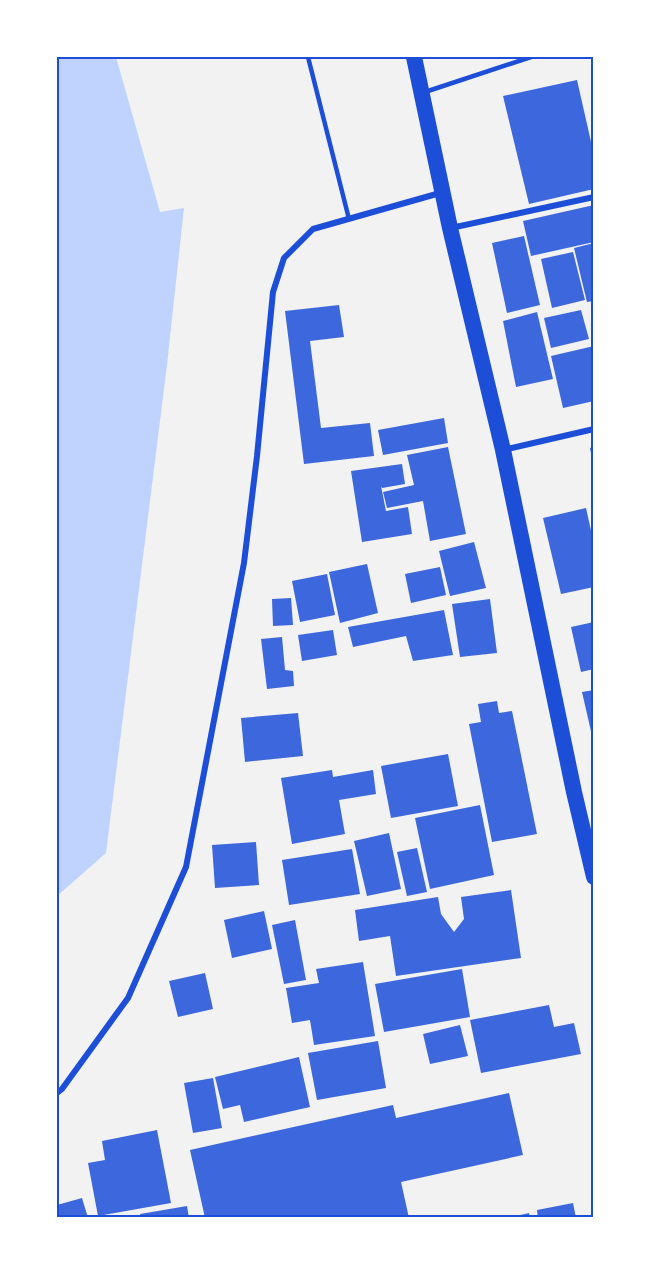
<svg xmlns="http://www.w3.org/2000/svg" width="651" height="1275" font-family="Raleway,sans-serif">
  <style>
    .water { fill: #bfd3fe }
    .building { fill: #3d67dc }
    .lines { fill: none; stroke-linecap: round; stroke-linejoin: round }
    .service { stroke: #1d4ed8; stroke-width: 4.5 }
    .minor { stroke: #1d4ed8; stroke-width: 6 }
    .trunk { stroke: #1d4ed8; stroke-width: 16 }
    .neatline { fill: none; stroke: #1d4ed8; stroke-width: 2 }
  </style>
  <rect width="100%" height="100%" fill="#f2f2f2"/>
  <path class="water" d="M57,57H116L160,212L184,208L167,365L106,853L57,896Z"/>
  <g class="building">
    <path d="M577,80L594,155V189L529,204L503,96Z"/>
    <path d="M594,205V242L531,256L523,221Z"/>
    <path d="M524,236L540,305L507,313L492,243Z"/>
    <path d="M594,243V301L587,302L574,248Z"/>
    <path d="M573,252L585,300L552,308L541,259Z"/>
    <path d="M339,305L344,337L310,341L321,428L370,423L374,456L304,464L285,311Z"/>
    <path d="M581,310L589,339L551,348L544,318Z"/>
    <path d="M537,312L553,379L516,387L503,321Z"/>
    <path d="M594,346V401L563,408L551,356Z"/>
    <path d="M444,418L448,443L383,455L378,430Z"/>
    <path d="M448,447L466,534L430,541L423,501L387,508L383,492L414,485L407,455Z"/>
    <path d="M594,447V463L593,464L590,448Z"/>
    <path d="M402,464L405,484L382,488L381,486L386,511L408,507L412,534L362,542L351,471Z"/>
    <path d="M586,508L594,544V587L561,594L543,518Z"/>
    <path d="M474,542L486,588L450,596L439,551Z"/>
    <path d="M367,564L378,613L340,623L329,572Z"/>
    <path d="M440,567L446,595L411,603L405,574Z"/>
    <path d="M327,574L335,615L300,622L292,581Z"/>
    <path d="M291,598L293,625L273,626L272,599Z"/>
    <path d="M490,599L497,653L460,657L452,604Z"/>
    <path d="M444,610L453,655L413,661L406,636L353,647L348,627Z"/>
    <path d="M594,622V669L581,672L571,627Z"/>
    <path d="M333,630L337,655L302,661L298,635Z"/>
    <path d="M282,637L285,670L293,671L294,686L267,689L261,639Z"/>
    <path d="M594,690V740H593L582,692Z"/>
    <path d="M497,701L499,713L512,711L537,834L492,842L469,724L481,722L478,704Z"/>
    <path d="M298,713L303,756L245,762L241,718Z"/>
    <path d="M448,754L458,806L391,818L381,766Z"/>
    <path d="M332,770L333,777L373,770L376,794L339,800L345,834L292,844L281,778Z"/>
    <path d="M480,805L494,875L430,889L415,818Z"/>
    <path d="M389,833L401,889L367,896L354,841Z"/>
    <path d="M256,842L259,885L215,888L212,845Z"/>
    <path d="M417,848L427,892L407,896L397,852Z"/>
    <path d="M352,849L360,894L289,905L282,860Z"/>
    <path d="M511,890L521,958L396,976L390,936L359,941L355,910L438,897L441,914L454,932L464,919L461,897Z"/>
    <path d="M264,911L272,949L232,958L224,920Z"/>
    <path d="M295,920L306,980L284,984L272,925Z"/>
    <path d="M363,962L375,1036L314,1045L310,1020L292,1023L286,988L319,983L316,969Z"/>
    <path d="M462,969L470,1017L384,1032L375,984Z"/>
    <path d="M205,973L213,1009L178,1017L169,981Z"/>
    <path d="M549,1005L554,1027L574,1023L581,1054L481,1073L470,1020Z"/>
    <path d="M460,1025L468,1056L430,1064L423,1034Z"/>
    <path d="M378,1041L386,1088L317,1100L308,1053Z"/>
    <path d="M299,1057L310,1107L244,1122L240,1105L223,1109L215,1077Z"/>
    <path d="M213,1078L222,1128L193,1133L184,1083Z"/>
    <path d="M509,1093L523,1155L401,1182L409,1218H205L190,1150L393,1105L396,1118Z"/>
    <path d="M157,1130L171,1203L98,1216L88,1163L105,1160L102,1141Z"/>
    <path d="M82,1198L88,1218H57V1205Z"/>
    <path d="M573,1203L576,1218H538L537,1210Z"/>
    <path d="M187,1206L189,1218H141L140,1214Z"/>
    <path d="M529,1213L530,1218H512V1217Z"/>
  </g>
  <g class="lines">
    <g class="service">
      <path d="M308,57L349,219"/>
      <path d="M425,92L531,57"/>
    </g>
    <g class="minor">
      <path d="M451,228L594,197"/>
      <path d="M503,450L594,429"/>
      <path d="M57,1093L62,1089L128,998L186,867L244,563L257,456L273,292L284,258L313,229L440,193"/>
    </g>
    <path class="trunk" d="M414,57L450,228L503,450L574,792L594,877"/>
  </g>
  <rect width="651" height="1275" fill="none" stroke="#ffffff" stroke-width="117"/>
  <rect x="58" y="58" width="534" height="1158" class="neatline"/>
</svg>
